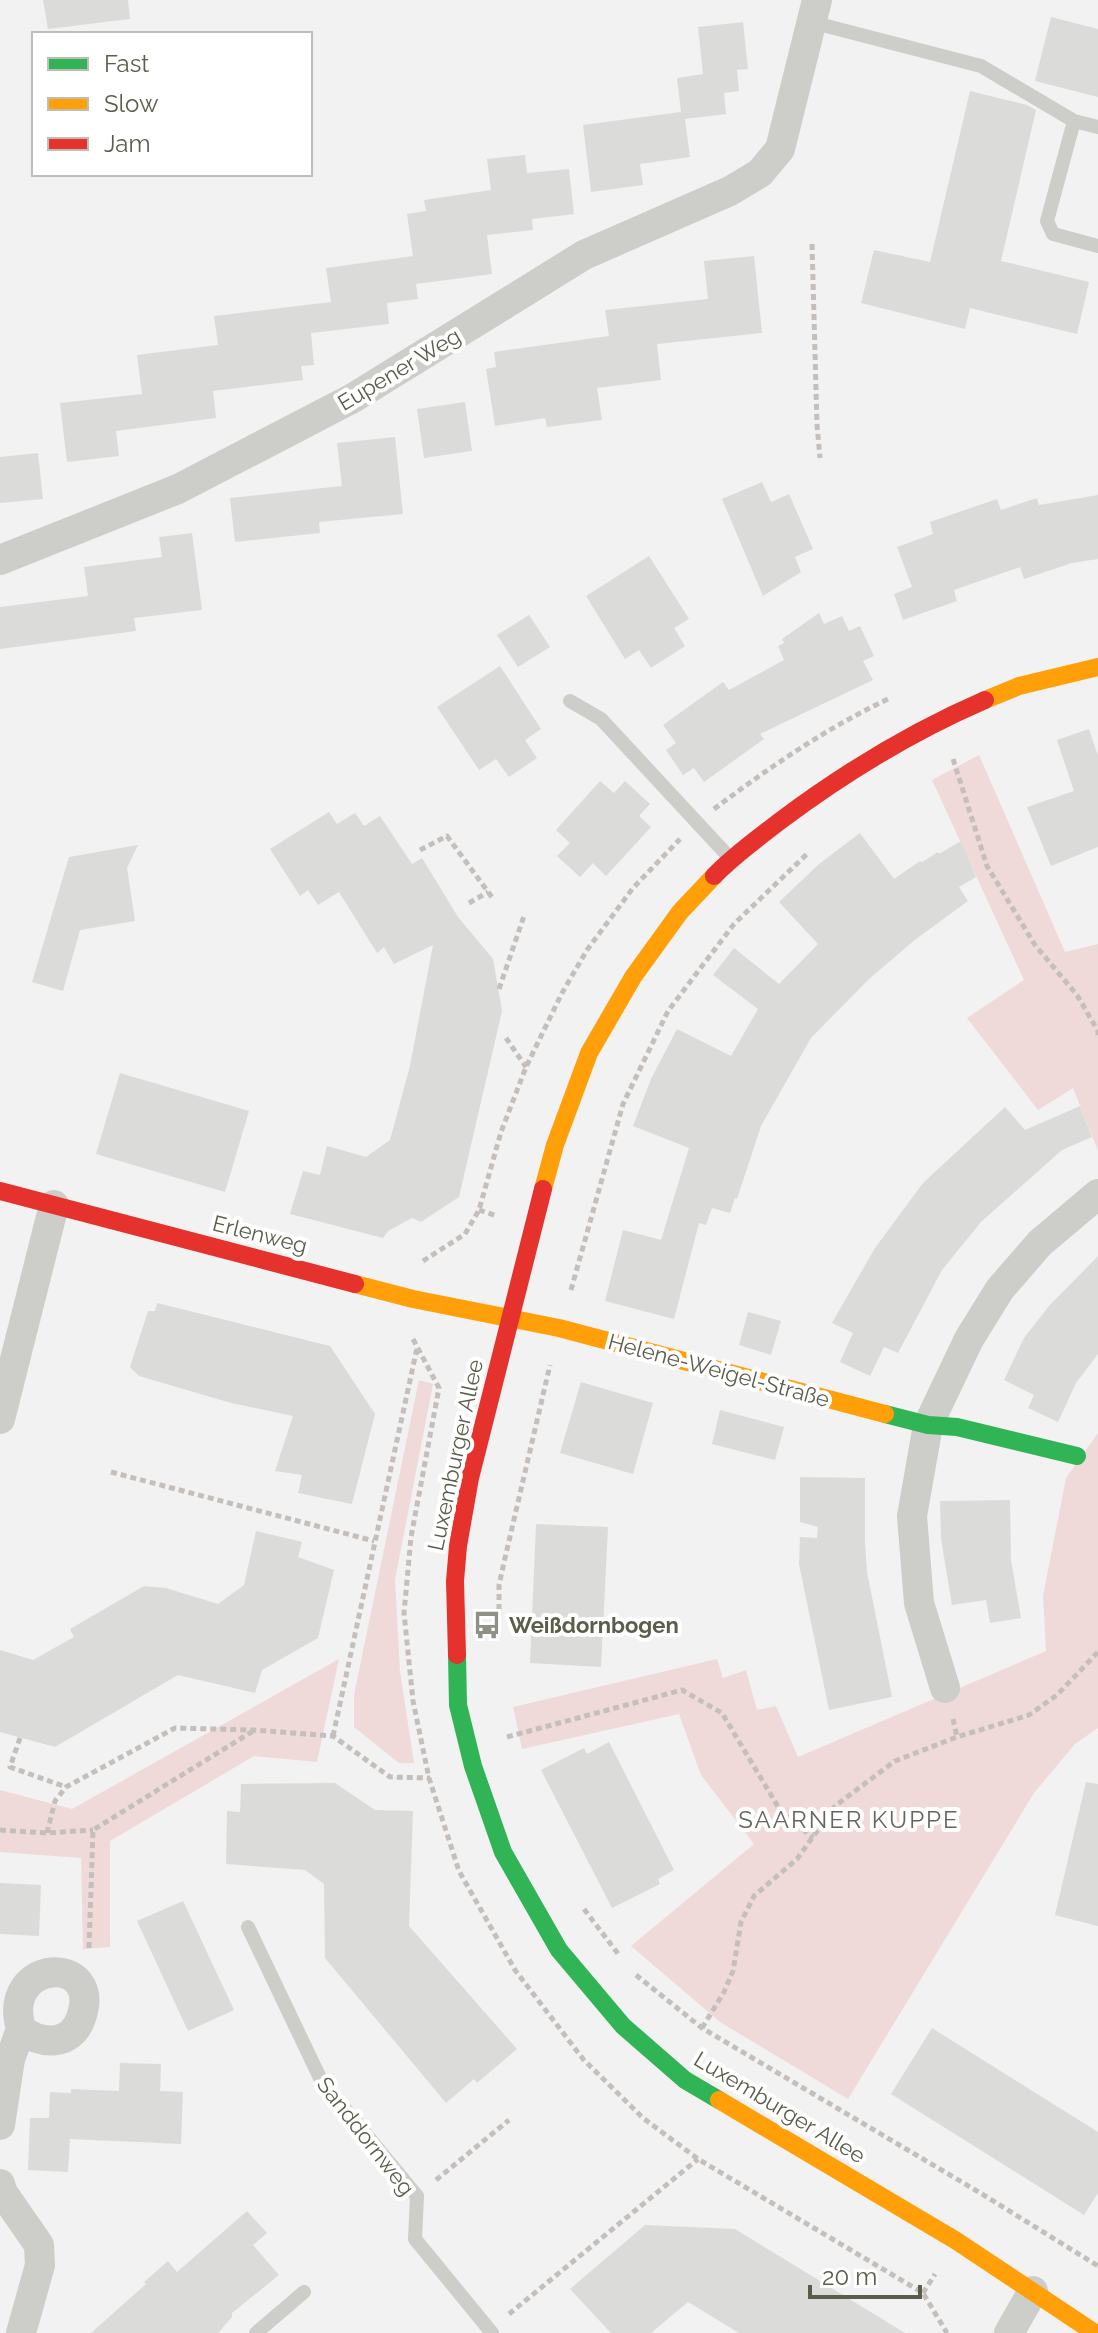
<svg xmlns="http://www.w3.org/2000/svg" width="1098" height="2333" font-family="Raleway,sans-serif">
  <style>
    .green { fill: #efdad9 }
    .building { fill: #dbdbda }
    .lines { fill: none; stroke-linecap: round; stroke-linejoin: round }
    .path { stroke: #c5bfbb; stroke-width: 5; stroke-dasharray: 6 4; stroke-linecap: butt }
    .lane { stroke: #cdcdca; stroke-width: 14 }
    .street { stroke: #cdcdca; stroke-width: 30 }
    .fast { stroke: #30b455; stroke-width: 18 }
    .slow { stroke: #ff9f0a; stroke-width: 18 }
    .jam { stroke: #e5322d; stroke-width: 18 }
    .labels { text-anchor: middle; stroke-width: 8; stroke-linejoin: round; paint-order: stroke }
    .street-label { font-size: 22px; fill: #5a5d4a; stroke: #fff }
    .poi-label { font-size: 22px; font-weight: bold; fill: #5a5d4a; stroke: #fff; text-anchor: start }
    .neighbourhood-label { font-size: 24px; letter-spacing: 2px; fill: #63655e; stroke: #fff }
  </style>
  <rect width="100%" height="100%" fill="#f2f2f2"/>
  <g class="green">
    <path d="M979,755L1065,952L1098,944V1151L1073,1088L1038,1110L967,1018L1024,980L932,780Z"/>
    <path d="M419,1380L433,1384L395,1580L400,1671L414,1763H399L354,1727V1695Z"/>
    <path d="M1098,1433V1728L1075,1744L1034,1793L848,2099L720,2022L631,1946L754,1844L701,1775L679,1714L522,1749L513,1707L717,1659L723,1678L746,1670L757,1710L776,1706L798,1757L1046,1651L1043,1596L1066,1478Z"/>
    <path d="M339,1659L317,1762L254,1756L110,1841V1947L83,1949L81,1858L0,1852V1790L72,1809Z"/>
  </g>
  <g class="building">
    <path d="M43,0H128L130,19L48,29Z"/>
    <path d="M1051,17L1098,29V97L1035,81Z"/>
    <path d="M743,22L748,69L737,70L739,91L724,93L726,114L685,119L690,157L640,164L643,185L591,192L583,125L681,112L677,78L703,74L698,27Z"/>
    <path d="M970,91L1027,105L1036,110L1001,261L1089,282L1077,334L970,308L965,329L861,303L874,250L930,262Z"/>
    <path d="M525,155L527,173L569,169L574,214L532,219L533,230L487,235L492,274L416,284L418,299L387,303L389,324L311,333L314,365L301,366L303,380L213,391L216,418L116,431L119,456L67,462L60,403L142,394L137,355L218,345L214,316L331,302L326,268L413,256L407,214L426,211L424,200L491,190L487,159Z"/>
    <path d="M754,256L762,333L657,344L661,380L597,388L602,420L547,427L545,418L495,426L486,369L496,367L494,352L609,336L605,310L708,299L704,261Z"/>
    <path d="M465,402L472,451L424,458L417,409Z"/>
    <path d="M395,437L403,514L319,522L320,533L235,542L230,498L342,486L337,443Z"/>
    <path d="M38,453L43,499L0,503V457Z"/>
    <path d="M762,482L771,502L789,494L813,549L795,557L801,572L763,596L722,499Z"/>
    <path d="M1098,495V559L1072,563L1024,579L1020,567L954,590L957,601L903,620L894,594L912,587L897,547L933,534L930,522L997,499L1001,510L1037,498L1039,505Z"/>
    <path d="M192,533L202,610L134,618L136,631L0,649V607L88,596L84,567L162,557L159,537Z"/>
    <path d="M649,556L689,619L674,628L685,646L651,668L639,650L625,659L586,596Z"/>
    <path d="M819,613L824,624L842,616L849,631L860,626L874,656L863,661L873,680L760,734L764,739L704,782L694,768L683,775L666,750L676,743L663,725L723,682L729,690L784,660L778,646L784,643L782,639Z"/>
    <path d="M529,615L550,647L518,667L497,635Z"/>
    <path d="M500,666L541,729L525,740L537,758L509,777L496,759L479,770L437,707Z"/>
    <path d="M1089,729L1098,756V847L1051,866L1027,807L1074,791L1057,740Z"/>
    <path d="M600,781L614,793L625,781L650,804L639,816L651,827L606,876L593,863L580,877L557,856L570,843L556,830Z"/>
    <path d="M329,812L337,824L355,813L364,826L380,816L412,864L422,858L458,917L493,959L502,1011L459,1197L421,1222L412,1218L388,1231L383,1238L290,1214L303,1171L320,1175L327,1146L366,1157L390,1140L410,1066L433,945L394,964L384,947L377,953L339,892L318,905L308,890L300,896L270,849Z"/>
    <path d="M860,833L894,879L920,861L922,862L938,852L939,854L961,841L976,877L959,887L968,901L916,939L869,979L811,1038L761,1126L737,1199L735,1198L730,1213L712,1208L706,1225L699,1223L674,1319L605,1301L623,1230L661,1240L689,1148L633,1126L651,1079L677,1029L731,1056L758,1009L713,975L734,948L779,984L818,944L779,902L819,864Z"/>
    <path d="M138,845L127,868L135,921L80,930L63,991L32,982L69,857Z"/>
    <path d="M120,1073L249,1111L225,1192L96,1154Z"/>
    <path d="M1080,1106L1092,1137L1062,1150L981,1222L942,1270L898,1353L884,1347L870,1376L840,1362L853,1333L832,1323L875,1248L923,1183L1005,1107L1025,1130Z"/>
    <path d="M1098,1256V1354L1076,1383L1058,1422L1028,1408L1034,1395L1004,1380L1024,1338L1049,1306Z"/>
    <path d="M157,1303L330,1346L375,1414L352,1504L298,1493L302,1475L275,1471L293,1416L231,1403L139,1376L130,1367L148,1311H155Z"/>
    <path d="M748,1312L781,1321L771,1355L739,1345Z"/>
    <path d="M581,1382L653,1403L633,1474L560,1453Z"/>
    <path d="M720,1410L784,1427L775,1460L712,1444Z"/>
    <path d="M800,1477L865,1478V1542L867,1572L892,1697L829,1710L799,1564L800,1537L817,1538L818,1527L800,1522Z"/>
    <path d="M1010,1500L1011,1560L1021,1618L990,1623L986,1600L952,1605L941,1539L940,1501Z"/>
    <path d="M536,1524L608,1527L601,1667L530,1663Z"/>
    <path d="M256,1531L302,1542L298,1557L334,1570L318,1638L262,1670L255,1693L178,1675L55,1747L0,1732V1650L33,1660L74,1637L70,1629L144,1586L166,1588L218,1604L244,1585Z"/>
    <path d="M609,1742L674,1870L658,1879L660,1884L612,1908L541,1770L584,1748L587,1754Z"/>
    <path d="M1086,1782L1098,1784V1926L1055,1915Z"/>
    <path d="M335,1783L375,1810L413,1811L409,1926L517,2049L477,2083L474,2079L446,2103L325,1958L324,1884L305,1870L226,1864L227,1811L240,1812L241,1784Z"/>
    <path d="M0,1883L41,1885L39,1936L0,1934Z"/>
    <path d="M183,1901L234,2010L188,2031L137,1921Z"/>
    <path d="M932,2028L1098,2132V2193L1084,2215L891,2094Z"/>
    <path d="M120,2063L161,2064L160,2091L183,2092L181,2144L70,2139L68,2172L28,2170L30,2118H49L50,2092L71,2093V2089L119,2091Z"/>
    <path d="M247,2211L267,2233L253,2245L279,2275L232,2313V2317L218,2333H91L146,2284L144,2282L168,2261L177,2272Z"/>
    <path d="M645,2225L735,2229L905,2333H739L688,2302L651,2333H611L570,2289Z"/>
  </g>
  <g class="lines">
    <g class="path">
      <path d="M812,244L817,425L820,458"/>
      <path d="M953,759L987,866L1035,945L1077,995L1098,1031V1038"/>
      <path d="M714,809C770,767 825,729 888,699"/>
      <path d="M420,850L447,836L494,900"/>
      <path d="M469,903L488,892"/>
      <path d="M499,989L524,916"/>
      <path d="M506,1038L526,1067"/>
      <path d="M479,1210L497,1216"/>
      <path d="M423,1261L465,1234L479,1210L501,1132L526,1067L562,993L587,950L633,888L680,839"/>
      <path d="M571,1290L623,1104L668,1011L734,924L809,852"/>
      <path d="M413,1339L439,1388L411,1537L404,1613L413,1701L429,1778L459,1871L515,1970L583,2059L643,2118L698,2159L923,2293L947,2333"/>
      <path d="M111,1472L374,1541"/>
      <path d="M499,1610V1585L505,1558L550,1365"/>
      <path d="M953,1719L957,1737"/>
      <path d="M333,1736L417,1348"/>
      <path d="M507,1737L682,1690L722,1713L780,1810L813,1838"/>
      <path d="M20,1738L10,1767L66,1787"/>
      <path d="M0,1830L47,1833L93,1830"/>
      <path d="M47,1833L55,1801L66,1787L175,1728L254,1730L333,1736L390,1777L430,1778"/>
      <path d="M584,1909L619,1955"/>
      <path d="M89,1948L93,1830L253,1731"/>
      <path d="M636,1975L702,2028L982,2194L1098,2266"/>
      <path d="M702,2028L724,1992L733,1971L741,1922L754,1896L797,1859L835,1806L895,1761L957,1737L1029,1715L1057,1695L1098,1652"/>
      <path d="M436,2180L509,2120"/>
      <path d="M923,2293L935,2274"/>
      <path d="M509,2314L698,2159"/>
    </g>
    <g class="lane">
      <path d="M811,22L981,66L1074,121L1098,127"/>
      <path d="M1074,121L1047,221L1053,234L1098,246"/>
      <path d="M570,701L601,719L729,857"/>
      <path d="M248,1927L321,2080L417,2196L415,2239L492,2333"/>
      <path d="M256,2333L304,2292"/>
    </g>
    <g class="street">
      <path d="M0,560L178,489L353,398L584,255L730,191L760,173L780,149L817,0"/>
      <path d="M0,1419L54,1205"/>
      <path d="M945,1688L919,1603L912,1516L928,1425L969,1339L1000,1289L1040,1243L1098,1194"/>
      <path d="M0,2125L10,2059L21,2029C0,1958 104,1953 81,2018C71,2047 40,2045 21,2029"/>
      <path d="M0,2184L3,2193L39,2245L40,2265L21,2333"/>
      <path d="M1009,2333L1033,2291"/>
    </g>
    <g class="fast">
      <path d="M885,1414L928,1425L957,1427L1077,1456"/>
      <path d="M457,1655L458,1705L473,1766L503,1852L559,1950L623,2026L685,2080L719,2100"/>
    </g>
    <g class="slow">
      <path d="M985,700L1019,686L1098,667"/>
      <path d="M543,1189L555,1145L589,1053L633,977L680,912L714,876"/>
      <path d="M355,1284L413,1299L559,1328L885,1414"/>
      <path d="M719,2100L955,2240L1095,2333"/>
    </g>
    <g class="jam">
      <path d="M714,876C734,855 757,839 780,821C844,773 911,732 985,700"/>
      <path d="M0,1191L355,1284"/>
      <path d="M457,1655L455,1581L458,1546L470,1478L543,1189"/>
    </g>
  </g>
  <defs>
    <symbol id="bus-bare" viewBox="-9 -9 18 18"><path d="M-5-6H5V4H4V6H2V4H-2V6H-4V4H-5ZM-3.5-4V0h7V-4ZM-3.5 1.2v1.5H-2V1.2ZM2 1.2v1.5H3.5V1.2Z" fill="#8f9185" stroke="#fff" stroke-width="2.5" paint-order="stroke"/></symbol>
  </defs>
  <g fill-rule="evenodd">
    <use href="#bus-bare" x="467" y="1605" width="40" height="40"/>
  </g>
  <g class="labels">
    <g class="street-label">
      <text transform="translate(399 369) rotate(-31)" y="8">Eupener Weg</text>
      <text transform="translate(260 1234) rotate(14)" y="8">Erlenweg</text>
      <text transform="translate(719 1370) rotate(15)" y="8">Helene-Weigel-Straße</text>
      <text transform="translate(455 1455) rotate(-78)" y="8">Luxemburger Allee</text>
      <text transform="translate(780 2107) rotate(31)" y="8">Luxemburger Allee</text>
      <text transform="translate(366 2136) rotate(52)" y="8">Sanddornweg</text>
    </g>
    <g class="poi-label">
      <text x="509" y="1633">Weißdornbogen</text>
    </g>
    <g class="neighbourhood-label">
      <text x="849" y="1828">SAARNER KUPPE</text>
    </g>
  </g>
  <rect x="32" y="32" width="280" height="144" fill="#ffffff" stroke="#bdbeb7" stroke-width="2"/>
  <rect x="48" y="58" width="40" height="12" fill="#30b455" stroke="#bdbeb7" stroke-width="2"/>
  <text x="104" y="72" font-size="24" fill="#5a5d4a">Fast</text>
  <rect x="48" y="98" width="40" height="12" fill="#ff9f0a" stroke="#bdbeb7" stroke-width="2"/>
  <text x="104" y="112" font-size="24" fill="#5a5d4a">Slow</text>
  <rect x="48" y="138" width="40" height="12" fill="#e5322d" stroke="#bdbeb7" stroke-width="2"/>
  <text x="104" y="152" font-size="24" fill="#5a5d4a">Jam</text>
  <path d="M810 2285v12h110v-12" fill="none" stroke="#5a5d4a" stroke-width="4"/>
  <text x="822" y="2285" font-size="24" fill="#5a5d4a" stroke="#ffffff" stroke-width="6" paint-order="stroke">20 m</text>
</svg>
